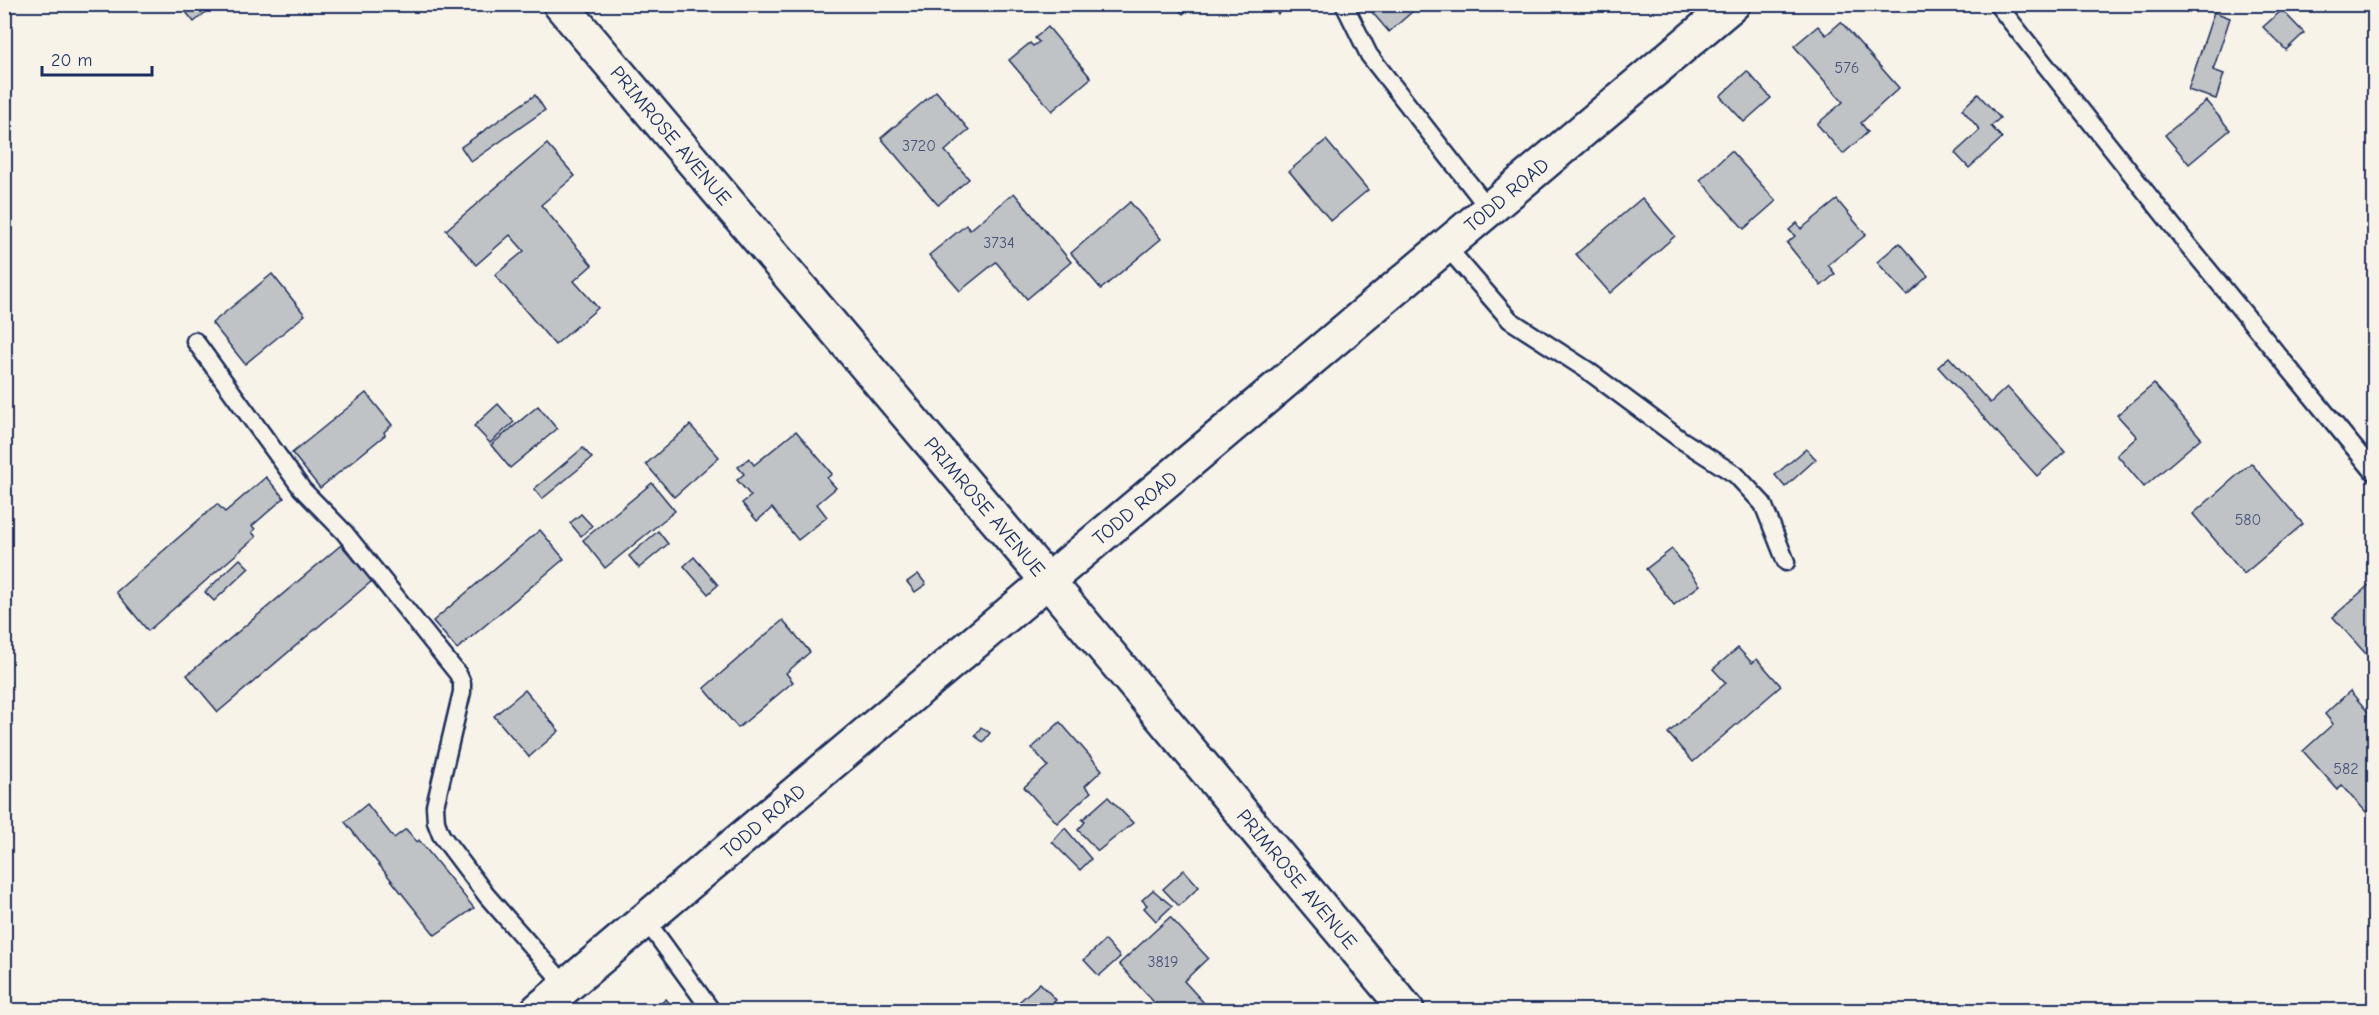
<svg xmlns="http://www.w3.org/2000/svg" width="2379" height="1015" font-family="'Comic Neue',sans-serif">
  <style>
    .building { fill: #c0c3c5; stroke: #1b2f5e; stroke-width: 1.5 }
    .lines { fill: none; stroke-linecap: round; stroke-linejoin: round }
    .service-casing { stroke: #1b2f5e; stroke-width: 21 }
    .minor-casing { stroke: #1b2f5e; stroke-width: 38 }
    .secondary-casing { stroke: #1b2f5e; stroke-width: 38 }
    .service { stroke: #f7f3e8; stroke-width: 16 }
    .minor { stroke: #f7f3e8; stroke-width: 33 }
    .secondary { stroke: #f7f3e8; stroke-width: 33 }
    .labels { text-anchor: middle; stroke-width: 4.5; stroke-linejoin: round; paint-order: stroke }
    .number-label { font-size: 16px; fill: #445478 }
    .street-label { font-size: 20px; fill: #1b2f5e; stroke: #f7f3e8 }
  </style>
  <rect width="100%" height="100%" fill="#f7f3e8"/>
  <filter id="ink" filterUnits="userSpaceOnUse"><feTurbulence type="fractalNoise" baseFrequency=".0167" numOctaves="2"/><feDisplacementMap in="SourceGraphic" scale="12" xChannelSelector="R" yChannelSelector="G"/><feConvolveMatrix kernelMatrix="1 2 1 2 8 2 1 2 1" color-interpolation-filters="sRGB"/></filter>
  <g filter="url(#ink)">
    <g class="building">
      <path d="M195,4H201L207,11L194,22L186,12Z"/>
      <path d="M1174,4H1194L1183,14Z"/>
      <path d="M1269,4H1289L1278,14Z"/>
      <path d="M1365,4H1421L1389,32Z"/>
      <path d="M2282,10L2304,33L2286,50L2263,27Z"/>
      <path d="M2214,12L2230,18L2213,70L2224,74L2216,99L2188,90Z"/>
      <path d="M1841,22L1899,88L1861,123L1868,132L1843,154L1817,124L1843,102L1794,46L1818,26L1826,35Z"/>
      <path d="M1048,27L1091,78L1052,111L1009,60L1030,43L1033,46L1039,42L1035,38Z"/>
      <path d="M1747,71L1771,98L1744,122L1720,96Z"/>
      <path d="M936,91L969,130L945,151L969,179L938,205L881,138Z"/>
      <path d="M1978,94L2000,118L1991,126L2002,138L1969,168L1955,153L1980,130L1962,109Z"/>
      <path d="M535,95L545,110L471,162L461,147Z"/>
      <path d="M2206,101L2230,130L2189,164L2165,135Z"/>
      <path d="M1326,140L1368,190L1331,221L1289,171Z"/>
      <path d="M547,144L575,176L541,205L592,265L574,281L598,308L555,345L495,275L524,251L510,235L476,265L446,230Z"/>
      <path d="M1731,151L1776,201L1744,229L1700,180Z"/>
      <path d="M1014,193L1071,262L1027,299L996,262L960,291L929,255L966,225L970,230Z"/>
      <path d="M1642,198L1675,236L1610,293L1576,254Z"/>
      <path d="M1837,200L1866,235L1828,265L1835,274L1821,286L1787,243L1795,236L1789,230L1797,223L1801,229Z"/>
      <path d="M1130,202L1161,239L1101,289L1071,253Z"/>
      <path d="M1899,243L1928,276L1907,295L1877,262Z"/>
      <path d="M272,274L305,315L245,364L212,323Z"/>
      <path d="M1949,357L1990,403L2007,387L2065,451L2037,476L1938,367Z"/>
      <path d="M2154,384L2201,438L2144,487L2117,455L2137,437L2117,415Z"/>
      <path d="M366,393L392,425L384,432L385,435L320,488L292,453Z"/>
      <path d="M498,404L514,422L490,443L474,426Z"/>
      <path d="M538,406L557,429L510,468L491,445Z"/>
      <path d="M690,425L719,457L674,497L646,464Z"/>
      <path d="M796,431L832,474L827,478L836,488L817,504L827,517L798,540L772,508L757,521L742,503L751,496L737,480L744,474L738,467L749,458L754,465Z"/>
      <path d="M583,448L592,458L542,499L534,489Z"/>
      <path d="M1806,449L1816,459L1785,487L1775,475Z"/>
      <path d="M2251,463L2303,524L2244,574L2193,514Z"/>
      <path d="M266,477L284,498L252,526L255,529L252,532L256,537L148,631L116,592L217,504L225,512Z"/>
      <path d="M652,483L675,511L605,568L583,540Z"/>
      <path d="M581,514L592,526L581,536L570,523Z"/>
      <path d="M540,530L564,559L457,649L433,621Z"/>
      <path d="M658,531L668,544L639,568L629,556Z"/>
      <path d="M341,545L372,581L218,712L187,675Z"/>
      <path d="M1672,549L1700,585L1674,605L1646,569Z"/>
      <path d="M694,557L718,585L708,594L684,566Z"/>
      <path d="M240,559L249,568L214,601L205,592Z"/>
      <path d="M918,574L926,584L915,592L907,582Z"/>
      <path d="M2371,583L2374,587V663L2333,617Z"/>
      <path d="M783,620L810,652L786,673L793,682L738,728L704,688Z"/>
      <path d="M1738,648L1752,663L1757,659L1781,686L1693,762L1668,733L1726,683L1713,669Z"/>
      <path d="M525,690L559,731L529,757L494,716Z"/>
      <path d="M2350,691L2374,719V805L2366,812L2342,785L2338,790L2303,751L2333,724L2325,714Z"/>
      <path d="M1060,722L1102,770L1085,786L1091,792L1057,823L1024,787L1048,766L1032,748Z"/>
      <path d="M981,727L990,733L983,742L975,736Z"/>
      <path d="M1108,797L1133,823L1098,851L1078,830L1085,822L1082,820Z"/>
      <path d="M367,804L394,838L406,829L417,842L419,840L474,908L435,935L345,822Z"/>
      <path d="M1065,828L1091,859L1080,870L1052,842Z"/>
      <path d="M1184,870L1199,887L1179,906L1163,889Z"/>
      <path d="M1153,890L1172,906L1156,921L1144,908L1147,905L1142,900Z"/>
      <path d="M1170,917L1208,958L1184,981L1204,1003L1196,1010H1161L1119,964Z"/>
      <path d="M1105,940L1120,957L1099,976L1084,960Z"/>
      <path d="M1040,983L1056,1000L1045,1010H1010Z"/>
      <path d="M666,999L676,1010H653Z"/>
    </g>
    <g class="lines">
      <defs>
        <g id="service">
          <path d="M1344,4L1369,55L1489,209"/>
          <path d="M1997,4L2187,244L2374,472"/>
          <path d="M1445,245L1510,320L1587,370L1680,439L1736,475L1763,504L1786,562"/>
          <path d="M195,341L302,489L344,532L458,674L462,683V692L435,806L436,822L441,835L487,896L566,986"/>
          <path d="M645,919L711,1010"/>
        </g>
        <g id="minor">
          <path id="s1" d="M560,4L1047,580L1407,1010"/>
        </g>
        <g id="secondary">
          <path id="s2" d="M538,1010L1733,4"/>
        </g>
      </defs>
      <use href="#service" class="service-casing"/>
      <use href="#minor" class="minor-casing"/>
      <use href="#secondary" class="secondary-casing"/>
      <use href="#service" class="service"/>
      <use href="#minor" class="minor"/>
      <use href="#secondary" class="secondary"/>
    </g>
  </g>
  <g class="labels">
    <g class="number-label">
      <text x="1847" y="73">576</text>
      <text x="919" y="151">3720</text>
      <text x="999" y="248">3734</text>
      <text x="2248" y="525">580</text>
      <text x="2346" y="774">582</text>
      <text x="1163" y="967">3819</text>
    </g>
    <g class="street-label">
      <text dy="7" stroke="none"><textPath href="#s1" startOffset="172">PRIMROSE AVENUE</textPath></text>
      <text dy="7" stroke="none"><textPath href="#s2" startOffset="1266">TODD ROAD</textPath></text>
      <text dy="7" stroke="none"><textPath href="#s1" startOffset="658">PRIMROSE AVENUE</textPath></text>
      <text dy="7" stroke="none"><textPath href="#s2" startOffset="780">TODD ROAD</textPath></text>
      <text dy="7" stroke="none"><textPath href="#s2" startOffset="294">TODD ROAD</textPath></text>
      <text dy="7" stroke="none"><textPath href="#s1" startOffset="1144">PRIMROSE AVENUE</textPath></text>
    </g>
  </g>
  <rect width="2379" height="1015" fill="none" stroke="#f7f3e8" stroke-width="24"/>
  <rect x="12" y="12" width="2355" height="991" fill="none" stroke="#1b2f5e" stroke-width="2" filter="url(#ink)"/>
  <path d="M42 66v9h110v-9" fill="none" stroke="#1b2f5e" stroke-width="3"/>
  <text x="51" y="66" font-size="18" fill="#1b2f5e" stroke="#f7f3e8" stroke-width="4.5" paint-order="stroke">20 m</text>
</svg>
